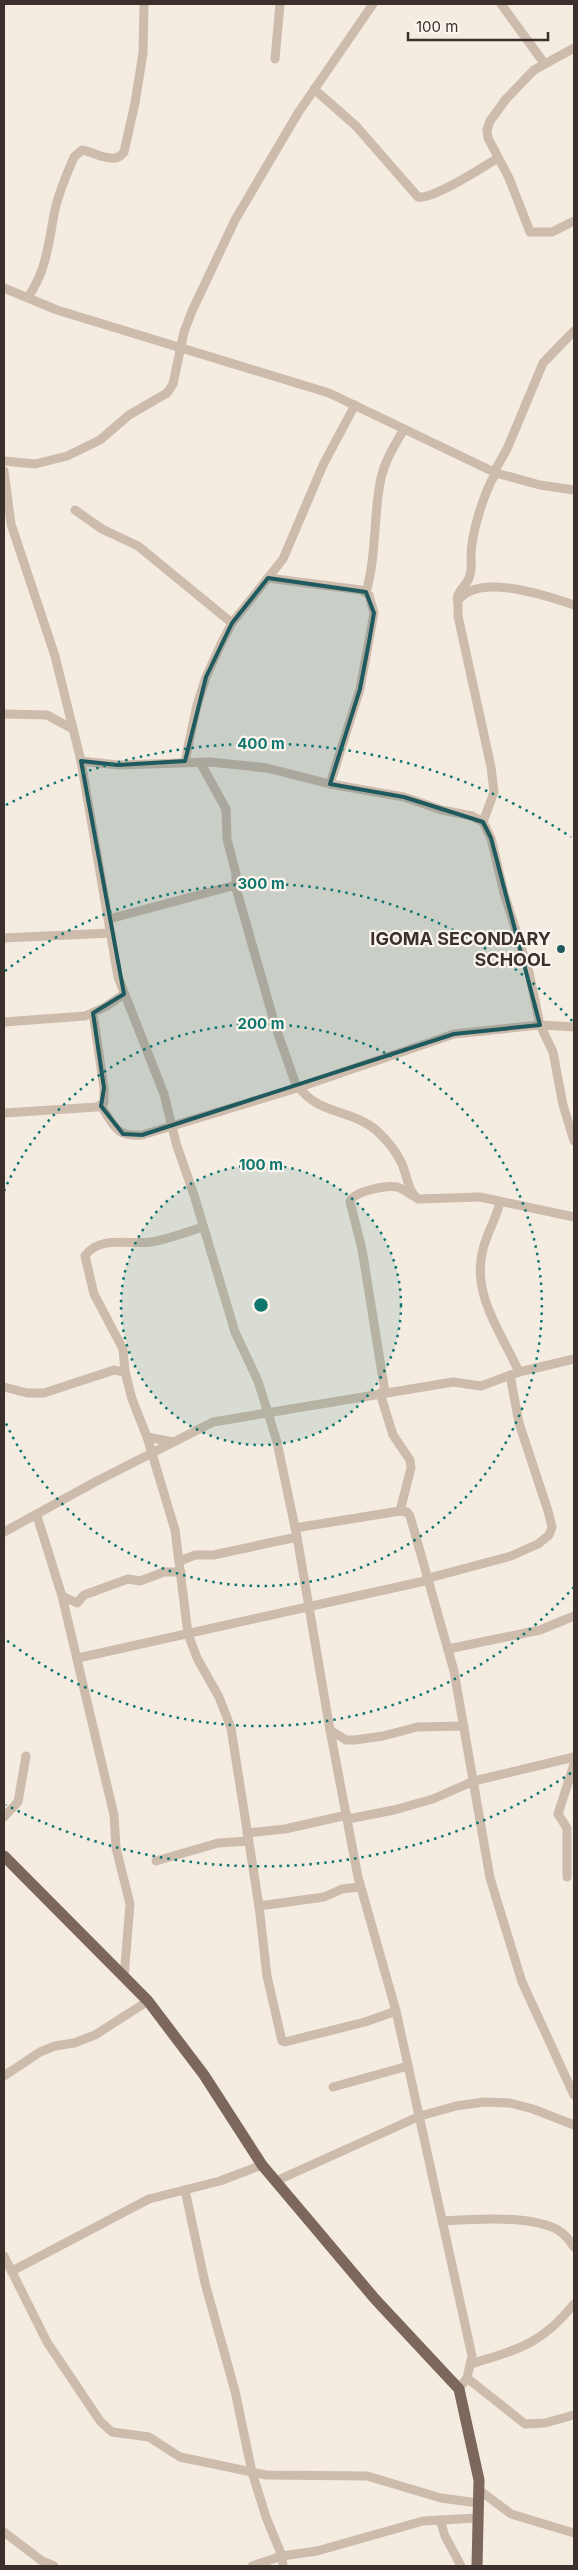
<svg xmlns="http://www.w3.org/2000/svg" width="578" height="2570" font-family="Inter,sans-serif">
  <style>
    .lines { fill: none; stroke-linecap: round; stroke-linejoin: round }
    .minor { stroke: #cdbbac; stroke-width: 9 }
    .major { stroke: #7d675c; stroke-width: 11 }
    .marked { fill: #1f5a5e; fill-opacity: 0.2; stroke: #1f5a5e; stroke-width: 4; stroke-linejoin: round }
    .ring { fill: none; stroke: #0f766e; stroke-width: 2.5; stroke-dasharray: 2.5 5 }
    .poi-dot { fill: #1f5a5e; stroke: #fbf5ee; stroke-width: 2 }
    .labels { text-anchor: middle; stroke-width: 4.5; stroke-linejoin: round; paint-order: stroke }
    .poi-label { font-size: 18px; font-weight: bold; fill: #3b302b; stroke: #fbf5ee; text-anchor: end }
    .centre { fill: #0f766e; stroke: #fbf5ee; stroke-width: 2.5 }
    .ring-label { font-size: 15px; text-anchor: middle; font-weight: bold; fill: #0f766e; stroke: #fbf5ee; stroke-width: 4.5; stroke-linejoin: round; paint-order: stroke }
  </style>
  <rect width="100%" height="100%" fill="#f4ebe1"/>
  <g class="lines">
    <g class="minor">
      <path d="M501,4L544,63"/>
      <path d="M574,48L534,70L506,99L490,121L487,130L488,138L509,178L530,232H552L574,221"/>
      <path d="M275,59L280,4"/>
      <path d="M314,89L356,126L418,197C433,200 483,167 498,158"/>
      <path d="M4,288L57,310L329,393L496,473L540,485L574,490"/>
      <path d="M28,297C45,273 48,248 53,220C56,199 66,176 74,157L82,150C95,152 115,166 124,152L135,103L143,53L144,4"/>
      <path d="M4,461L35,464L67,456L100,440L129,415L167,393L173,384L184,332L192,311L235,220L298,113L373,4"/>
      <path d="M4,471L11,524L55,656L81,761L118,977L164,1094L176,1143L194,1195L235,1332L258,1381L277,1442L297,1537L330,1730L358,1877L396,2011L472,2356L467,2378L459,2389"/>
      <path d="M494,472L507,449L543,363L574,331"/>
      <path d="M75,510L102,529L138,546L232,623"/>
      <path d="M268,578L361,590L369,595L374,613L360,689L330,784"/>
      <path d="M366,592C377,554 373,516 381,478C385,460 395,445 404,429"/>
      <path d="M457,599C458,589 468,585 470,575C472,569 471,563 471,556C471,535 484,491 496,473"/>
      <path d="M4,714L47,715L71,728"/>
      <path d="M81,761L118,765L210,762L267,768L330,784L404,797L442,810L472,816L483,822L491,838L504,893L529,972L540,1025L553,1052L563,1105L574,1141"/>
      <path d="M185,761L197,705L206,677L221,644L232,623L283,559L323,465L355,405"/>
      <path d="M200,762L226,809L227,839L236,874V888"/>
      <path d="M483,822L494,792L491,767L458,616V601C477,572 548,596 574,605"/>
      <path d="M109,919L232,886L236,888L275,1025L297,1088"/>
      <path d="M4,938L111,933"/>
      <path d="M4,1022L85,1016L105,1007L124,994"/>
      <path d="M299,1087C317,1114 353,1110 376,1130C386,1139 396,1151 402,1164C407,1175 408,1192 418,1199L480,1197L574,1217"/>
      <path d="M101,1106C114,1125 115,1137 142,1135L297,1088L454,1034L540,1025L574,1027"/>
      <path d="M4,1113L97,1107L104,1103V1088L93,1013"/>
      <path d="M500,1202C496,1219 487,1233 483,1249C471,1294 501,1332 519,1372"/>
      <path d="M125,1372L123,1349L94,1294L85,1256C99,1235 131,1245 151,1242C169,1239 186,1232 203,1227"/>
      <path d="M4,1387L27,1393H44L114,1370L125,1372L132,1399L147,1437L175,1530L188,1634L197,1658L219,1697L231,1728L259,1906L267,1976L282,2041L285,2042L365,2022L396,2011"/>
      <path d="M385,1392L362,1249L350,1202C353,1191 387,1185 397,1187C404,1189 409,1194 415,1197"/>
      <path d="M380,1393L393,1435L410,1460L411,1468L400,1511"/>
      <path d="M147,1437L173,1442"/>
      <path d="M37,1516L62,1596L114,1815L116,1848L130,1904L124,1977"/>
      <path d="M295,1528L400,1511L407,1512L410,1516L454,1671L490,1878L522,1982L574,2095"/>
      <path d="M4,1532L95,1482L213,1422L453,1382L481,1386L519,1372L574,1359"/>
      <path d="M180,1561L195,1555H213L297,1537"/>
      <path d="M429,1578L511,1556L538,1544L549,1535L552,1527L548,1511L519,1423L510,1375"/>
      <path d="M62,1596L77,1603L84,1595L128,1579L140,1581L164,1572H181"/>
      <path d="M448,1649L540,1630L574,1616"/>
      <path d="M78,1658L429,1580"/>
      <path d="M330,1730L346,1740H355L383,1736L417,1727L464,1726"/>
      <path d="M4,1817L18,1802L26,1756"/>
      <path d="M348,1819L394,1810L433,1799L474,1781L574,1757"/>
      <path d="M247,1833L285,1829L347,1815"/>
      <path d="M156,1861L218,1843L248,1841"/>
      <path d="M567,1877V1828L558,1814L574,1764"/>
      <path d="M259,1906L324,1897L342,1889L360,1887"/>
      <path d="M4,2076L40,2052L55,2046L74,2043L95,2035L148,2001"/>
      <path d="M333,2087L408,2066"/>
      <path d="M276,2181L420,2116L456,2106L484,2102L510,2103L533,2109L574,2125"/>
      <path d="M185,2190L205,2283L235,2391L252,2472L266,2517L282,2556L283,2566"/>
      <path d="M444,2221C475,2219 530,2215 558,2230C565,2234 570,2241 574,2247"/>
      <path d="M4,2256L47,2342L100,2421L112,2432L149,2437L180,2457L266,2475L367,2476L441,2498L478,2503"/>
      <path d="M12,2271L149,2199L220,2181L262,2165"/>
      <path d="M471,2364C519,2349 542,2344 574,2304"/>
      <path d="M467,2378L525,2424L545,2423L574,2415"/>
      <path d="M479,2490L511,2514L574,2533"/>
      <path d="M440,2520L445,2536L461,2566"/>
      <path d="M4,2532L42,2561L54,2566"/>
      <path d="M252,2566L282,2556L317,2551L423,2521L477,2518"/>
    </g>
    <path class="major" d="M4,1856L148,2001L204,2075L262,2165L375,2299L459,2389L479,2480L477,2566"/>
  </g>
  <path class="marked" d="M268,578L366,592L374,613L369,642L360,689L330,784L404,797L483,822L491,838L540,1025L454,1034L142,1135L123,1134L101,1106L104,1088L93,1013L124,994L81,761L118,765L185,761L206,677L232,623Z"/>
  <circle cx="261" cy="1305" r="140" fill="#0f766e" fill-opacity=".12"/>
  <g class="ring">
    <circle cx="261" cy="1305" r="140"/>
    <path d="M4 1191A281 281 0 1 1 4 1419"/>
    <path d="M574 1587A421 421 0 0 1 5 1639M5 971A421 421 0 0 1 574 1023"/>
    <path d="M571 1773A561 561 0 0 1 6 1805M6 805A561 561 0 0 1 571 837"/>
  </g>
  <circle class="poi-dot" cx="561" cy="949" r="5"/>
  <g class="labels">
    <g class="poi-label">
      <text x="551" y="945">IGOMA SECONDARY<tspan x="551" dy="21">SCHOOL</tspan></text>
    </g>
  </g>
  <circle cx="261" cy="1305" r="8" class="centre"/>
  <g class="ring-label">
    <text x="261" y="749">400 m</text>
    <text x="261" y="889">300 m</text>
    <text x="261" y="1029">200 m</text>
    <text x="261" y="1170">100 m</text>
  </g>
  <rect width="578" height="2570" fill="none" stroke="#3b302b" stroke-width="10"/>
  <path d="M408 32v8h140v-8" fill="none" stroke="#3b302b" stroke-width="2.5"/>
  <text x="416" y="32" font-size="15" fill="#3b302b" stroke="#fbf5ee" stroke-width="4" paint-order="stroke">100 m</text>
</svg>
